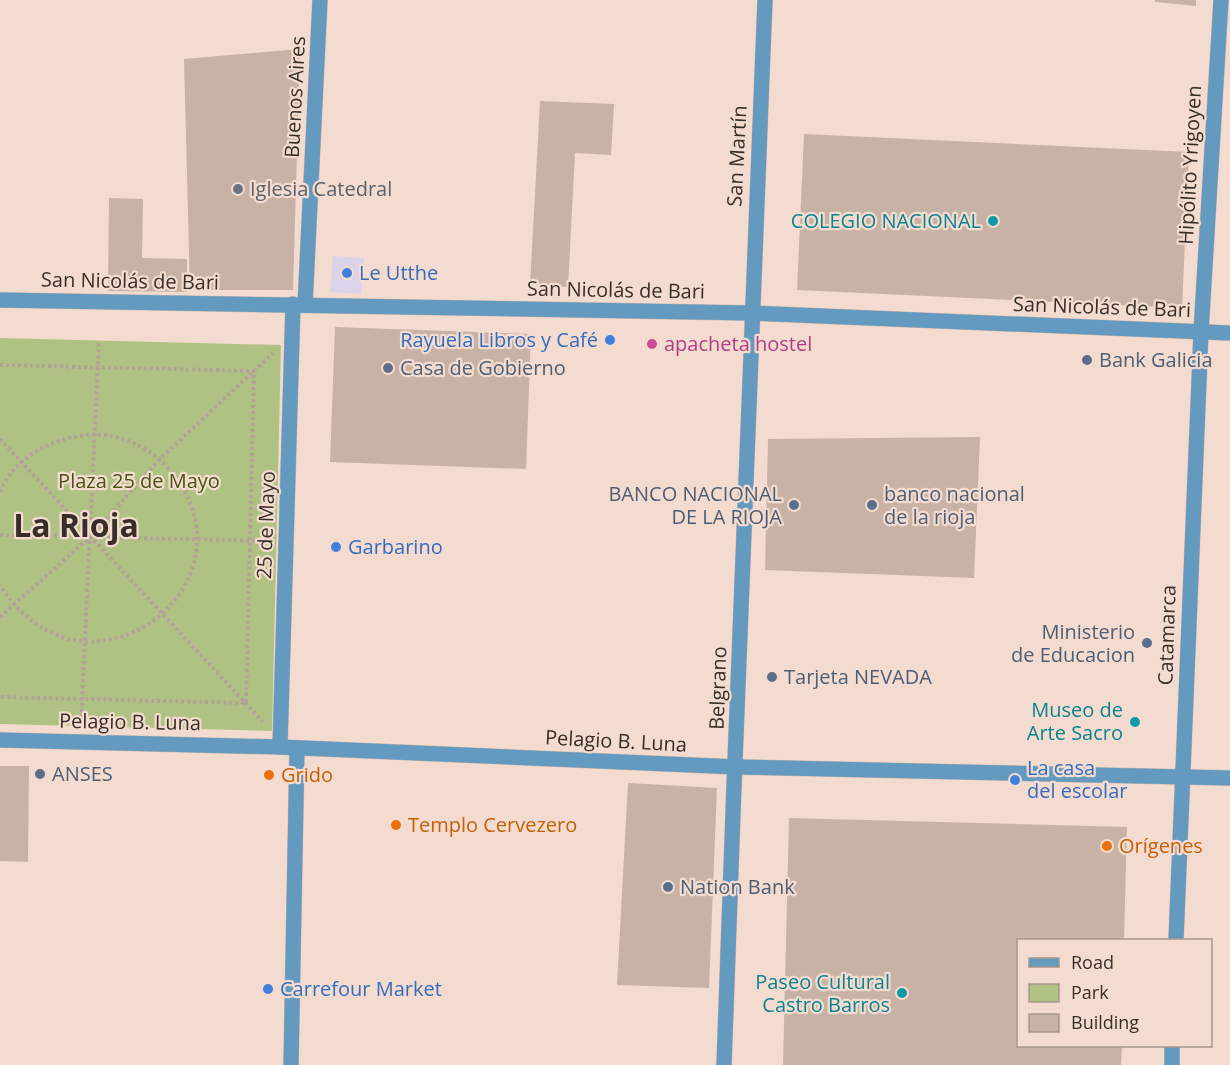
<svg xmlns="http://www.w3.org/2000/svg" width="1230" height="1065" font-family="'Open Sans',sans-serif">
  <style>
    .commercial { fill: #dad3e9 }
    .green { fill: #b0c283 }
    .building { fill: #c8b2a5 }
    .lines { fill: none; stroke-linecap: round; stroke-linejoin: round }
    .pedestrian-casing { stroke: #cdb9ae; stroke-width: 16 }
    .minor-casing { stroke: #cdb9ae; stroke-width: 16 }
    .tertiary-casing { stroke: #cdb9ae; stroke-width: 16 }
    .path { stroke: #b4a298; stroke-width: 4; stroke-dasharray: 3 3; stroke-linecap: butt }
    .pedestrian { stroke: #649ac0; stroke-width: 15 }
    .minor { stroke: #649ac0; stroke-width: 15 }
    .tertiary { stroke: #649ac0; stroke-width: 15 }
    .worship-dot { fill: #6b7280; stroke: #f3dccf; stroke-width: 2 }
    .culture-dot { fill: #0f9aa8; stroke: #f3dccf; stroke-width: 2 }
    .shop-dot { fill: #3f7fe0; stroke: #f3dccf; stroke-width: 2 }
    .hotel-dot { fill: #d1479c; stroke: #f3dccf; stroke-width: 2 }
    .service-dot { fill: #5c6f8a; stroke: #f3dccf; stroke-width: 2 }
    .food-dot { fill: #e8710a; stroke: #f3dccf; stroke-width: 2 }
    .labels { text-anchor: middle; stroke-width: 4.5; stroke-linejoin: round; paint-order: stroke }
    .street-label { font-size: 20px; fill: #372e29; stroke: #f3dccf }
    .worship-label { font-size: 20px; fill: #5b616d; stroke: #f3dccf; text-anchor: start }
    .culture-label { font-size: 20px; fill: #0d838f; stroke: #f3dccf; text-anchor: end }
    .shop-label { font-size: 20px; fill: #366cbe; stroke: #f3dccf; text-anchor: start }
    .hotel-label { font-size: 20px; fill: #b23c85; stroke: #f3dccf; text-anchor: start }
    .service-label { font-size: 20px; fill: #4e5e75; stroke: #f3dccf; text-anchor: start }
    .park-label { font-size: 20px; fill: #475614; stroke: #f3dccf }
    .food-label { font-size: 20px; fill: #c56008; stroke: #f3dccf; text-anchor: start }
    .town-label { font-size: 32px; font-weight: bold; fill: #372e29; stroke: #f3dccf }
  </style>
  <rect width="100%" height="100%" fill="#f3dccf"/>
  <path class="commercial" d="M333,256L364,258L361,294L330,292Z"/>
  <path class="green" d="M0,338L281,345L272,731L0,724Z"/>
  <g class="building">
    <path d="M1155,0H1196V6L1155,2Z"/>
    <path d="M300,49L293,290H190L184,59Z"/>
    <path d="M540,101L614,104L611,155L575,153L568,287L530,285Z"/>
    <path d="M804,134L1189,152L1182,308L797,290Z"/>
    <path d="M109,198L143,199L142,258L187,259V292L108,291Z"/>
    <path d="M335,327L531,334L526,469L330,462Z"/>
    <path d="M980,437L974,578L765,570L768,439Z"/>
    <path d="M0,766H29L28,862L0,861Z"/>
    <path d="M628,783L717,788L709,988L617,985Z"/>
    <path d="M789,818L1127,827L1124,940H1018V1046H1122L1121,1065H783Z"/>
  </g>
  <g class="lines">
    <defs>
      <g id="pedestrian">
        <path d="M305,305L320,0"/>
        <path d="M291,1065L297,748"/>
      </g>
      <g id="minor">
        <path d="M0,300L750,313L1230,333"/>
        <path d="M280,747L293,304"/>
        <path d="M1176,940L1201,332L1221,0"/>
        <path d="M724,1065C737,710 748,355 765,0"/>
        <path d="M1172,1065V1046"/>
      </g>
      <path id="tertiary" d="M0,740L280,747L737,767L1230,778"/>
    </defs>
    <use href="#pedestrian" class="pedestrian-casing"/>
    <use href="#minor" class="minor-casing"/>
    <use href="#tertiary" class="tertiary-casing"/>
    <g class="path">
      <path d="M0,365L254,371L246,703L0,697"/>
      <path d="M0,439L263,722"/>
      <path d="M0,492C15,457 50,439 87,435C116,432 149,446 168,468C268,581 86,722 0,585"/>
      <path d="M0,535L270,541"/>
      <path d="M0,617L90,537L160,459L273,353"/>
      <path d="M81,724L99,341"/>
    </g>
    <use href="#pedestrian" class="pedestrian"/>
    <use href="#minor" class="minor"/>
    <use href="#tertiary" class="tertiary"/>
  </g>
  <circle class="worship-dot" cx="238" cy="189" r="6"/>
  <g class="culture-dot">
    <circle cx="993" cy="221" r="6"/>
    <circle cx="1135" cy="722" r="6"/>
    <circle cx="902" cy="993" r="6"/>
  </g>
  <g class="shop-dot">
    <circle cx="347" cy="273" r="6"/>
    <circle cx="610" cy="340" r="6"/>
    <circle cx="336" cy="547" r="6"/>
    <circle cx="1015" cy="780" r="6"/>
    <circle cx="268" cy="989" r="6"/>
  </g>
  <circle class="hotel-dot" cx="652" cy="344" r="6"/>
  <g class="service-dot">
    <circle cx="1087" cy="360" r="6"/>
    <circle cx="388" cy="368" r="6"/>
    <circle cx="794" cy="505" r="6"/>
    <circle cx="872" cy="505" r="6"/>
    <circle cx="1147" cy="643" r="6"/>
    <circle cx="772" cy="677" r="6"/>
    <circle cx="40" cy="774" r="6"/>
    <circle cx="668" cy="887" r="6"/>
  </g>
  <g class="food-dot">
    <circle cx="269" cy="775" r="6"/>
    <circle cx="396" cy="825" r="6"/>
    <circle cx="1107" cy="846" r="6"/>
  </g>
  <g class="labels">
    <g class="street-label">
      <text transform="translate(295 97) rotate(-87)" y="7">Buenos Aires</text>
      <text transform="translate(737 156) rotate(-87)" y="7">San Martín</text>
      <text transform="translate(1190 165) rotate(-87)" y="7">Hipólito Yrigoyen</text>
      <text transform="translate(130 281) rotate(1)" y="7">San Nicolás de Bari</text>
      <text transform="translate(616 290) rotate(1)" y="7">San Nicolás de Bari</text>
      <text transform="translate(1102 307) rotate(2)" y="7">San Nicolás de Bari</text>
      <text transform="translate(266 525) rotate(-88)" y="7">25 de Mayo</text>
      <text transform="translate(1167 635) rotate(-88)" y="7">Catamarca</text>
      <text transform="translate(718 688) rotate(-88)" y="7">Belgrano</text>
      <text transform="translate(130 722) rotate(1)" y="7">Pelagio B. Luna</text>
      <text transform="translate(616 741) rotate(3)" y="7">Pelagio B. Luna</text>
    </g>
    <g class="worship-label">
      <text x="250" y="196">Iglesia Catedral</text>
    </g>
    <g class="culture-label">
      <text x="981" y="228">COLEGIO NACIONAL</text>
      <text x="1123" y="717">Museo de<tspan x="1123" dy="23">Arte Sacro</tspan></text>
      <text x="890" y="989">Paseo Cultural<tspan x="890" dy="23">Castro Barros</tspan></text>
    </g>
    <g class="shop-label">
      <text x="359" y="280">Le Utthe</text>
      <text x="598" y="347" text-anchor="end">Rayuela Libros y Café</text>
      <text x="348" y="554">Garbarino</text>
      <text x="1027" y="775">La casa<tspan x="1027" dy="23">del escolar</tspan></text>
      <text x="280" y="996">Carrefour Market</text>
    </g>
    <g class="hotel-label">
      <text x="664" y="351">apacheta hostel</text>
    </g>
    <g class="service-label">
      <text x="1099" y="367">Bank Galicia</text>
      <text x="400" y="375">Casa de Gobierno</text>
      <text x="782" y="501" text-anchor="end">BANCO NACIONAL<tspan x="782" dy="23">DE LA RIOJA</tspan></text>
      <text x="884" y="501">banco nacional<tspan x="884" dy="23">de la rioja</tspan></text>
      <text x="1135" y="639" text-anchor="end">Ministerio<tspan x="1135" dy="23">de Educacion</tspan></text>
      <text x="784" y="684">Tarjeta NEVADA</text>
      <text x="52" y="781">ANSES</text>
      <text x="680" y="894">Nation Bank</text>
    </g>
    <g class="park-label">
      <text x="139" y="488">Plaza 25 de Mayo</text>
    </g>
    <g class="food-label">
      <text x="281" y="782">Grido</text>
      <text x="408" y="832">Templo Cervezero</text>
      <text x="1119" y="853">Orígenes</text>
    </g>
    <g class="town-label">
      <text x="76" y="537">La Rioja</text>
    </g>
  </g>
  <rect x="1017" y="939" width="195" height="108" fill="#f3dccf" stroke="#a8968d" stroke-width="1.5"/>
  <rect x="1029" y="958" width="30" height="9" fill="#649ac0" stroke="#a8968d" stroke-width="1.5"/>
  <text x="1071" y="969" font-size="18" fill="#372e29">Road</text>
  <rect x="1029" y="984" width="30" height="18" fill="#b0c283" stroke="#a8968d" stroke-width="1.5"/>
  <text x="1071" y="999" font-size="18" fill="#372e29">Park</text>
  <rect x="1029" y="1014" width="30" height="18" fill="#c8b2a5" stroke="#a8968d" stroke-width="1.5"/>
  <text x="1071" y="1029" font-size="18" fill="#372e29">Building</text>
</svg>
